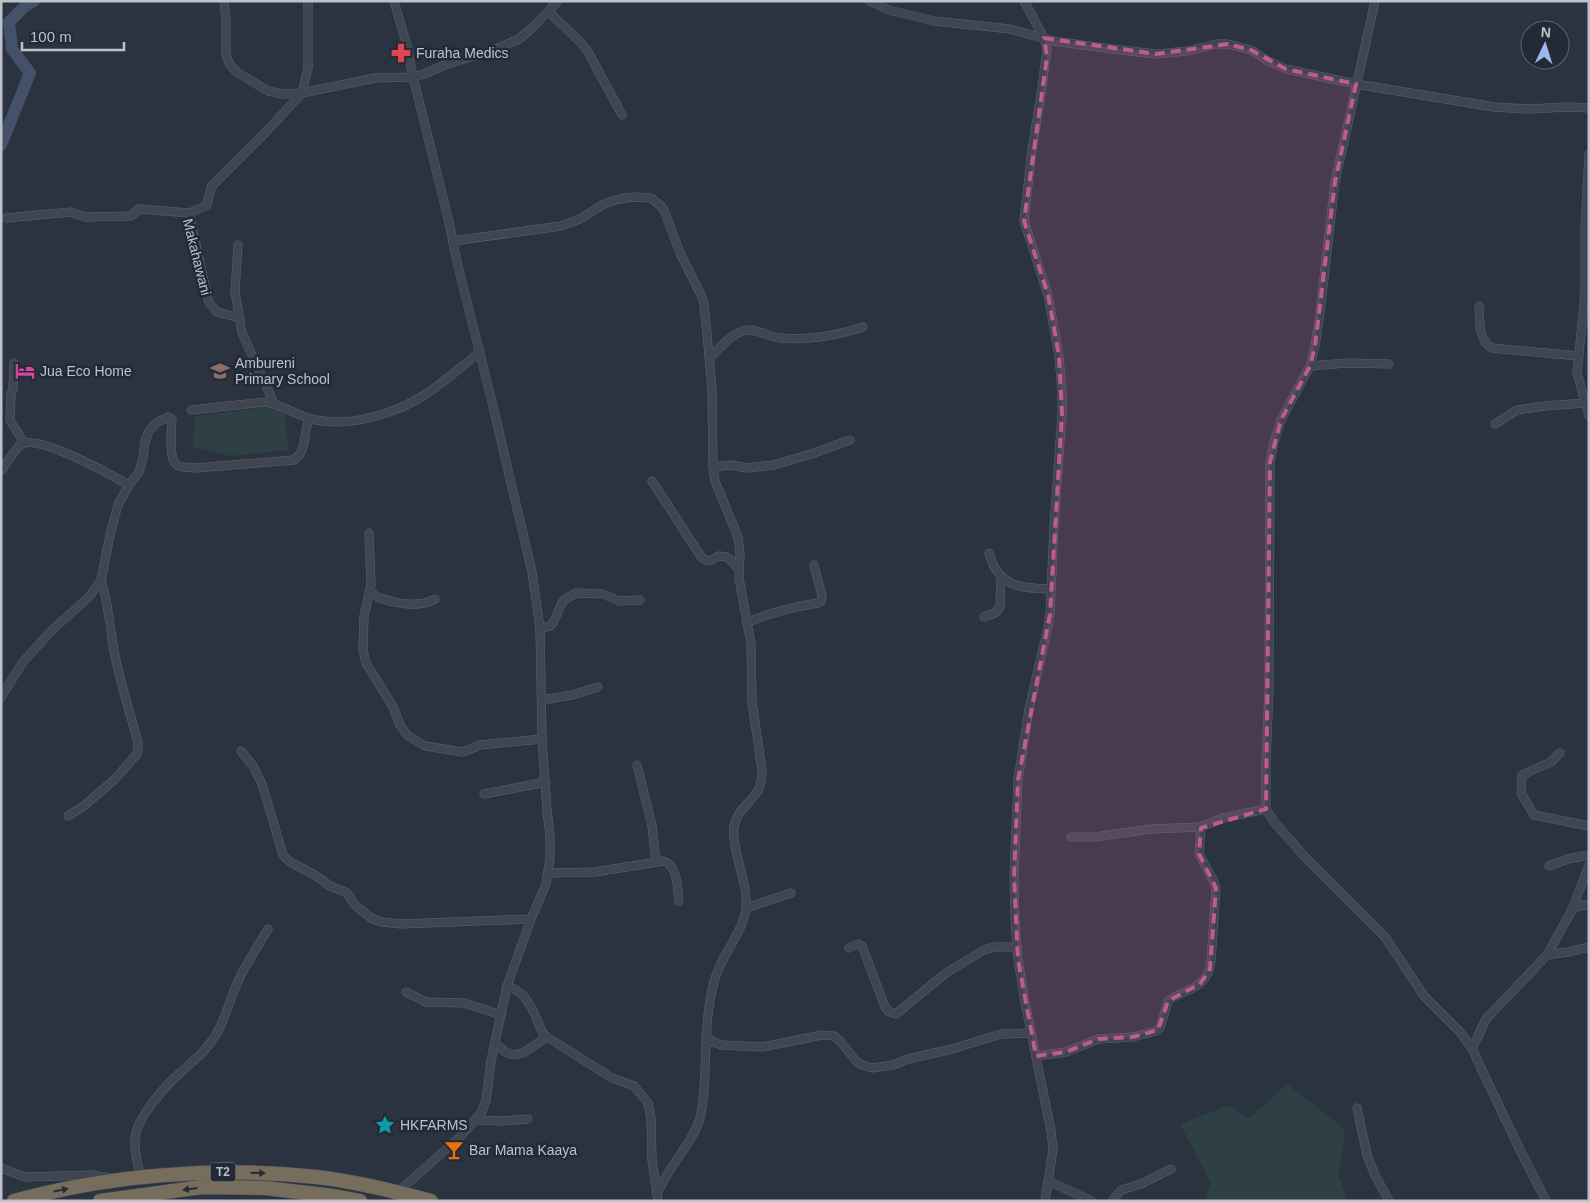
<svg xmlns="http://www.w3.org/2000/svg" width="1590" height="1202" font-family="Arial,sans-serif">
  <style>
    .green { fill: #2e4043 }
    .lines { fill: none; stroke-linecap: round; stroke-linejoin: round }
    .river { stroke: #445169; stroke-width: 12 }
    .street-casing { stroke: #5d636e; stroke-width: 9 }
    .highway-casing { stroke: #49505b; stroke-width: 15 }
    .street { stroke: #3f4551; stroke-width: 8 }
    .highway { stroke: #766d5d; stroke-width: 14 }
    .oneway { fill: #272d38 }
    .marked { fill: #c05c88; fill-opacity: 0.2; stroke: #c05c88; stroke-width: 4; stroke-dasharray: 10 6; stroke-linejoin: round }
    .labels { text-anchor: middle; stroke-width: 5; stroke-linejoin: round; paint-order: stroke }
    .shield { fill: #232a36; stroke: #8e949e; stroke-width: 1 }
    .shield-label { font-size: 12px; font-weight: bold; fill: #bcc1cb }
    .poi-label { font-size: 14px; fill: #bcc1cb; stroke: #232a36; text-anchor: start }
    .street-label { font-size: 14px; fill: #bcc1cb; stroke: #232a36 }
  </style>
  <rect width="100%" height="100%" fill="#2b3341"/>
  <g class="green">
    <path d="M267,407L285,413L288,450L230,456L193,447L195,416Z"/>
    <path d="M1287,1084L1345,1129L1339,1176L1348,1201H1205L1211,1183L1180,1124L1229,1105L1248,1119Z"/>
  </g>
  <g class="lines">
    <path class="river" d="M1,145L30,73L12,49L9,22L25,6L34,1"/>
    <defs>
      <g id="street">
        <path d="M224,1L226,19V55L230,65L238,73L268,91L283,94L302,93L375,78L413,77L424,74L447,64L488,52L519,39L531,29L558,1"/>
        <path d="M394,1L407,46L413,77L449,222L457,262L493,406L532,572L540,628L542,739L547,810L550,836V858L546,884L531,919L507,986L491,1061L486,1101L481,1113L460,1137L398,1192"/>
        <path d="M869,1L889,10L934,21L1010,29L1053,41L1112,49L1156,54L1188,51L1216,44H1228L1251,50L1268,61L1286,69L1356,84L1494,107L1528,109L1568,107L1589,108"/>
        <path d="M1024,1L1044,38L1047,49L1041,95L1032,149L1024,221L1048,295L1059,356L1062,391V414L1054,527L1050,614L1048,627L1029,709L1018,780L1014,877L1015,921L1018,960L1026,1007L1051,1131L1053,1149L1045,1201"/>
        <path d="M1375,1L1335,182L1319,321L1315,346L1310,366L1281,420L1274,442L1270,462L1269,690L1266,762V809L1275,823L1306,858L1385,937L1424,996L1461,1033L1472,1049L1519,1148L1546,1201"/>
        <path d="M549,12L578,40L587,50L622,115"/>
        <path d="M1589,154L1585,230V294L1577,373L1589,416"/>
        <path d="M189,213L207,205L211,187L265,133L302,93L308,68V1"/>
        <path d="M6,218L71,212L85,217L131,216L139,209L189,213L209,303L217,312L236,317"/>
        <path d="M453,241L561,226L582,218L602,205L615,200L626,198L637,197L651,198L662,207L665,213L680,253L701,295L704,303L712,388L713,467L715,481L738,537L740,553L739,578L751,644L752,702L762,770C762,777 762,785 757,792C749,804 737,811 734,826C731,850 749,884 746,909C742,935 720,956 714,982C706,1012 706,1042 705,1072C704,1088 704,1106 699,1121C693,1139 680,1154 670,1170C665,1177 661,1186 657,1193"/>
        <path d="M238,245L235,292L242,333L274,403"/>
        <path d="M1479,306C1480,320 1478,341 1492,348L1578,356"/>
        <path d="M710,357C720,348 730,335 743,331C755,327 768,337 780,338C806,341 839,335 863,327"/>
        <path d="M14,363L13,388L11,395L10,420L24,443"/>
        <path d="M1310,366L1347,363L1389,364"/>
        <path d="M191,410L266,402C284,405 298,417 316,420C353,427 398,413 429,392C447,380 463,365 480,352"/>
        <path d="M1495,424L1517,410L1545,406L1585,403"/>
        <path d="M713,467L731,465L747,468L774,465L811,454L850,440"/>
        <path d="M1,471C6,464 16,447 22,444C40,435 112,475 129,485"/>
        <path d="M652,481L702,558L709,561L719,556L727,557L739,569"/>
        <path d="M369,533L371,585L364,616L363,650L366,663L393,707L400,725L407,735L425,746L463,752L480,745L542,739"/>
        <path d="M989,553C998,587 1020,588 1051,589"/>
        <path d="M370,593C388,603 417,609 435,599"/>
        <path d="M984,617L995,613L1000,607L1001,577"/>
        <path d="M747,623C770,612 793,607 818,603L821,601L822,596L814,565"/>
        <path d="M540,628L550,626L553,623L561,605L564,600L576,593L603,594L619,601L640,600"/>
        <path d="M1,697L23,662L52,630L89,597L101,580L111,530L118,505L129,485L139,472L143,458L145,441L149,431L156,423L168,417L172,419C172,431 167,462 179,466C184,468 191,467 196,468L294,460C308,450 303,433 309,419"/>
        <path d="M542,700L572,695L598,687"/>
        <path d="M241,751L253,766L262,784L283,855L290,862L315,875L330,886L347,893L354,904L371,918L381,922L401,924L531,919"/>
        <path d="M1560,753L1551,762L1522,775L1521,793L1534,815L1589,826"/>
        <path d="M637,765L652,826L656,862"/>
        <path d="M484,794L546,782"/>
        <path d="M68,816L85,805L115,779L136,755L138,750V742C130,713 121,685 115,656C110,631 109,605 101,580"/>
        <path d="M1071,837H1094L1151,829L1201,827L1223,818L1266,809"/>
        <path d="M1549,866L1568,859L1589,855"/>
        <path d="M548,873L595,872L663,861C678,865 677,887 679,901"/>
        <path d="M746,908L791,893"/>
        <path d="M1572,908L1589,904"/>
        <path d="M849,948L858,944L862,946L885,1007L888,1011L896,1014L946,973L984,950L994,947H1017"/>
        <path d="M1547,955L1568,952L1589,947"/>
        <path d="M507,986C529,992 534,1015 543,1033L547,1037L612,1078L634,1086L648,1103L651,1118L652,1160L658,1201"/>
        <path d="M406,992L426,1002L464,1003L501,1015"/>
        <path d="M706,1036L713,1042L722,1045L762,1047L822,1035L834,1036L841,1042L856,1061L862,1065L872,1068L893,1065L908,1059L952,1049L1001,1034L1031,1033"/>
        <path d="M495,1042C503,1052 510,1057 523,1053L547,1037"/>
        <path d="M1472,1049L1486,1019L1547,955L1571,912L1589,865"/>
        <path d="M1036,1056L1066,1052L1098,1039L1133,1037L1156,1031L1160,1028L1168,1001C1186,988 1208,989 1211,961L1216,888L1213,880L1199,854L1201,827"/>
        <path d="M1357,1108L1367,1155L1374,1173L1389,1201"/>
        <path d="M476,1120L503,1121L528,1119"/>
        <path d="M1,1168L25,1177L92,1175L109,1178"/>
        <path d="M141,1178C138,1165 134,1153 135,1140C135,1119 166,1085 181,1072C194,1060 206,1051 215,1036C225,1021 229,1002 236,986C244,966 257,948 268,929"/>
        <path d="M1048,1181L1092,1201"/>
        <path d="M1112,1201L1121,1190L1141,1184L1171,1169"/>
      </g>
      <g id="highway">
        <path d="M14,1201C109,1175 218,1166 316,1177C355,1181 394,1191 431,1201"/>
        <path d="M100,1201L202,1187L265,1188L333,1196L360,1201"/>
      </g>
    </defs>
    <use href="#street" class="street-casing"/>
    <use href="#highway" class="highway-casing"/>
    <use href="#street" class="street"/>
    <use href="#highway" class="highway"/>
  </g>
  <defs><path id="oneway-solid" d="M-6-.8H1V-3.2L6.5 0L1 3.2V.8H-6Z" transform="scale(1.25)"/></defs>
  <g class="oneway">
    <use href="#oneway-solid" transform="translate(258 1173) rotate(2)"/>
    <use href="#oneway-solid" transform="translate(190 1189) rotate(173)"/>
    <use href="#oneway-solid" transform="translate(61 1190) rotate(-11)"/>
  </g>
  <path class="marked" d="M1044,38L1156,54L1228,44L1251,50L1286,69L1356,84L1335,182L1315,346L1310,366L1281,420L1270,462L1266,809L1201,828L1199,854L1216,888L1210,969L1200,984L1168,1001L1158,1030L1133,1037L1098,1039L1066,1052L1036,1056L1018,960L1014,877L1018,780L1050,614L1062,414L1059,356L1048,295L1024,221L1047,57Z"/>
  <defs>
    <symbol id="pharmacy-bare" viewBox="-9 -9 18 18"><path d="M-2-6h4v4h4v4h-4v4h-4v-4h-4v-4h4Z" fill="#e0444e" stroke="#232a36" stroke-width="2.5" paint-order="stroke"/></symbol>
    <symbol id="hotel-bare" viewBox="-9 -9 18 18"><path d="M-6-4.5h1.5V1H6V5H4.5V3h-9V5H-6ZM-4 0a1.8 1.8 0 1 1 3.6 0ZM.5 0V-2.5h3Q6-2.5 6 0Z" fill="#d1479c" stroke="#232a36" stroke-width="2.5" paint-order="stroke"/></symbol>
    <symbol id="school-bare" viewBox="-9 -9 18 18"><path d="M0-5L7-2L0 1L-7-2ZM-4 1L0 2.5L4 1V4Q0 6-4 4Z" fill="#8d6e63" stroke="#232a36" stroke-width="2.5" paint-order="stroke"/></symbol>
    <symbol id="sight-bare" viewBox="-9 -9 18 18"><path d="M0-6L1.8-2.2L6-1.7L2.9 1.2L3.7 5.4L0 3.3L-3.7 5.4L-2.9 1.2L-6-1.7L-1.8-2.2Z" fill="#0f9aa8" stroke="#232a36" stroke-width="2.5" paint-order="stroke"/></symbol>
    <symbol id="bar-bare" viewBox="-9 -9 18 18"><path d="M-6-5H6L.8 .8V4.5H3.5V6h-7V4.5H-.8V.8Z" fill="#e8710a" stroke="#232a36" stroke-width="2.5" paint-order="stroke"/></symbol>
  </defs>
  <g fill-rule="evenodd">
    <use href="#pharmacy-bare" x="387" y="39" width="28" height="28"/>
    <use href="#hotel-bare" x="11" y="357" width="28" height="28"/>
    <use href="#school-bare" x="206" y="357" width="28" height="28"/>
    <use href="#sight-bare" x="371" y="1111" width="28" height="28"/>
    <use href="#bar-bare" x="440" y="1136" width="28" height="28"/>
  </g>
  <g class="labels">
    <rect class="shield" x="210.5" y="1162.5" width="25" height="19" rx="4"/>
    <g class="shield-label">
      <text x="223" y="1176">T2</text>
    </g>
    <g class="poi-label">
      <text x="416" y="58">Furaha Medics</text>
      <text x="235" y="368">Ambureni<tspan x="235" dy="16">Primary School</tspan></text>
      <text x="40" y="376">Jua Eco Home</text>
      <text x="400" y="1130">HKFARMS</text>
      <text x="469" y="1155">Bar Mama Kaaya</text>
    </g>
    <g class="street-label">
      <text transform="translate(197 257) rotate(76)" y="5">Makahawani</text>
    </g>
  </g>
  <rect width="1590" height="1202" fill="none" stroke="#bcc1cb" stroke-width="5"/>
  <g transform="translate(1545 45) rotate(4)"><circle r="24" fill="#232a36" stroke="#606672"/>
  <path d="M0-4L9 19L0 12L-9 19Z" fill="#9eb8ed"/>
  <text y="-8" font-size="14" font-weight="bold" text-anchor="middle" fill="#bcc1cb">N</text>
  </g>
  <path d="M22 42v8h102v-8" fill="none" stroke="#bcc1cb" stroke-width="2.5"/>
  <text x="30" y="42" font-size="15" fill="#bcc1cb" stroke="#232a36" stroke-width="4" paint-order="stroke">100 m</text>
</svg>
